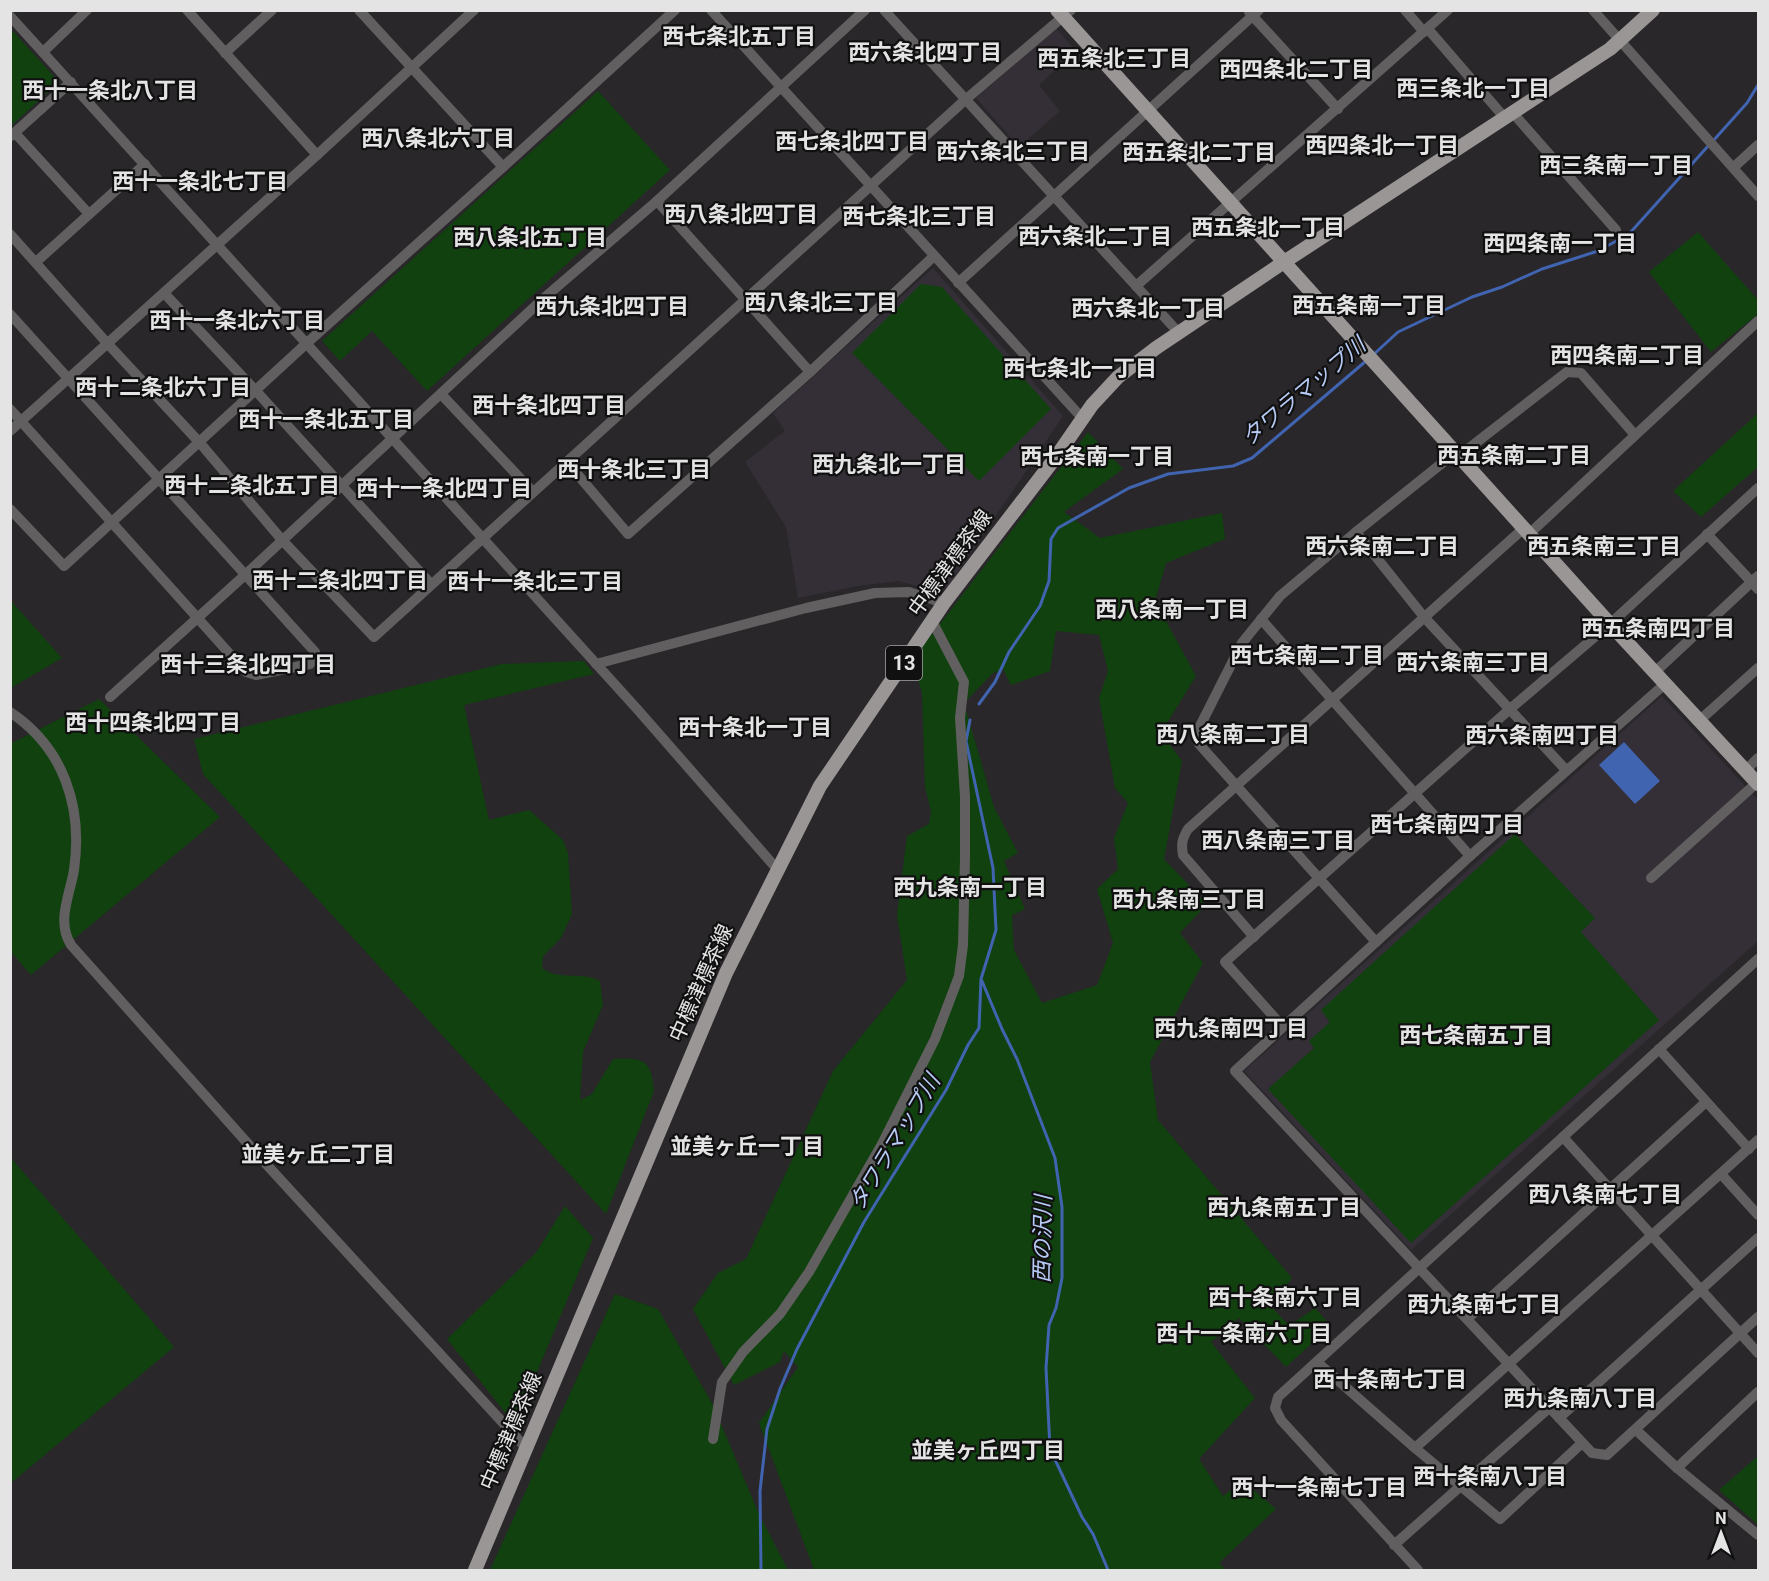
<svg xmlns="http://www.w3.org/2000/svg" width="1769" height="1581" font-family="Roboto,'Noto Sans JP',sans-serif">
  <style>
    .built { fill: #342f36 }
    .green { fill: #10410f; fill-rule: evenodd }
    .water { fill: #4164b0 }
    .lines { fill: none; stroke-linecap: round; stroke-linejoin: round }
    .stream { stroke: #4164b0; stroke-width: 3 }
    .minor { stroke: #615f5f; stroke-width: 10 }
    .major { stroke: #9a9695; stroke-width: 14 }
    .labels { text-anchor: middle; stroke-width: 4.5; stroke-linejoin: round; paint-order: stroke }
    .shield { fill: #111011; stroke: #a5a4a5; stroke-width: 1.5 }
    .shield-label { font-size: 20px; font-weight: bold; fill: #e5e4e5 }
    .street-label { font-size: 21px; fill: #e5e4e5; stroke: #111011 }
    .neighbourhood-label { font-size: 22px; font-weight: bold; fill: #e5e4e5; stroke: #111011 }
    .water-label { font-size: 22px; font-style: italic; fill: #b6cbf5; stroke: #111011 }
  </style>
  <rect width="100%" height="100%" fill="#29272a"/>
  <g class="built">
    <path d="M1056,28L1076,51L1039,85L1060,111L1019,147L976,98Z"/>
    <path d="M933,268L1063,416L948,587L933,590L898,581L858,586L798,598L786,527L745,462L785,431L773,413Z"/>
    <path d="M1662,696L1758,800V941L1411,1250L1244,1071Z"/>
  </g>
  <g class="green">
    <path d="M11,29L59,82L11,126H10Z"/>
    <path d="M598,91L670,170L427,391L372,331L340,361L322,341Z"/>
    <path d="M1698,232L1758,300V314L1711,352L1649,272Z"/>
    <path d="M921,284L942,287L1051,409L979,481L852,353Z"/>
    <path d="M1758,413V467L1701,517L1673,491Z"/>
    <path d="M1088,432L1123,469L1064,512L1100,538L1222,513L1225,539L1166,563L1155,601L1196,676L1161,733L1182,761L1164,859L1207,904L1180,933L1203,963L1150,1062L1158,1120L1292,1278L1271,1306L1289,1326L1315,1308L1331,1326L1286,1367L1239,1318L1211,1342L1255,1398L1199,1459L1223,1496L1243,1481L1276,1509L1219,1563L1226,1570H814L759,1423L798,1367L784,1351L780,1362L734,1385L693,1309L718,1273L746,1259L833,1071L907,980L897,915L907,836L929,824L931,811L925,787L922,693L912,660ZM1056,631L1099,635L1108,671L1099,698L1115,788L1128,803L1114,838L1118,869L1097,889L1113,943L1097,985L1042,1003L1014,950L1012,915L1025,909L1004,861L1018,853L994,807L964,703L992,674L1003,669L1011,685L1050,671Z"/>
    <path d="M11,601L62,658L11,688H10Z"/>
    <path d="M584,661L594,674L464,705L489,820L529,810L563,840L568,853L572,914L561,938L543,956L542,968C559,981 581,971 600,981L603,1005L583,1052L580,1100L592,1094L613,1059C643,1058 651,1058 654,1091L606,1214L203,774L194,739L502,664Z"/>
    <path d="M99,699L220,817L31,975L11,952L10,744Z"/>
    <path d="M1515,834L1595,918L1581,932L1659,1020L1411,1243L1268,1089L1314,1048L1309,1041L1330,1022L1321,1010Z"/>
    <path d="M11,1158L174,1347L11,1483H10Z"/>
    <path d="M565,1206L593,1238L515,1425L447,1339L536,1253Z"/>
    <path d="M615,1294L658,1309L713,1405L759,1514L788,1570H490Z"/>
    <path d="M1758,1456V1522L1757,1524L1719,1490Z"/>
  </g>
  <path class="water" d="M1624,742L1660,781L1635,804L1599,765Z"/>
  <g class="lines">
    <g class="stream">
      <path d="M1713,141L1747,103L1758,85"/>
      <path d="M1373,355L1398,332L1472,297L1502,287L1542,269L1598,251L1629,234L1709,145"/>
      <path d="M979,704L995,682L1009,652L1040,606L1049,581L1051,539L1058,528L1129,488L1168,474L1233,466L1252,458L1366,361"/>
      <path d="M982,981L1002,1029L1017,1059L1055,1158L1062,1207V1278L1056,1308L1049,1325L1046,1368L1050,1449L1082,1517L1093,1534L1108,1570"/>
      <path d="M761,1570L760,1491L767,1429L780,1389L797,1349L864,1222L946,1090L968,1045L979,1028L981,979L996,930L993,868L966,741L970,720"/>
    </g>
    <g class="minor">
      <path d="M187,10L317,155"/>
      <path d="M359,10L503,167L675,10"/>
      <path d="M711,10L1083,419"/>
      <path d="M884,10L1179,333"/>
      <path d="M1405,10L1424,32"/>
      <path d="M1593,10L1758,196"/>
      <path d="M1249,12L1338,109"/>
      <path d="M10,16L638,710L777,869"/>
      <path d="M1428,29L1504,117"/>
      <path d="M43,52L87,10"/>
      <path d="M225,53L272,10"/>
      <path d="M1512,112L1616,230"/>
      <path d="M15,133L89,214"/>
      <path d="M11,136L71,82"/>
      <path d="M1734,167L1758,145"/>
      <path d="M657,201L810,372"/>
      <path d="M10,234L107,343L200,443L282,540L374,637L965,100L1071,10"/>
      <path d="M36,262L145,164"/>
      <path d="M958,283L1259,10"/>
      <path d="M1136,286L1448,10"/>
      <path d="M164,293L256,391L431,584"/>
      <path d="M10,314L315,652L310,664L256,675L246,672L10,409"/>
      <path d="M441,394L533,492"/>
      <path d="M10,431L317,155L474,10"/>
      <path d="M1459,456L1567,372L1581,373L1635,435"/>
      <path d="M567,462L628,534L810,372L934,256"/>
      <path d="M10,509L64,566L307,343L503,167"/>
      <path d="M1356,532L1424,617L1566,770"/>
      <path d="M1529,534L1758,321"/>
      <path d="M1707,534L1758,589"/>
      <path d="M1261,619L1470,856"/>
      <path d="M596,664L806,608L875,593L909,592L944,603"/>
      <path d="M1655,672L1758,576"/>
      <path d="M1666,683L1470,856L1235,1071L1592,1453L1607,1455L1758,1317"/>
      <path d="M110,697L245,575L544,298L657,201L865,10"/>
      <path d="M10,712C64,748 83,807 74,870C70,895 56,921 71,945L257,1154L526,1448"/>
      <path d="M1700,720L1758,668"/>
      <path d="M1746,770L1758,758"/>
      <path d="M1651,878L1751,788"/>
      <path d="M1254,937L1183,855C1181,844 1182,839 1188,829L1524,528"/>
      <path d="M1376,942L1199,744L1197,738L1198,730L1242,643L1280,596L1356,532L1456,452"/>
      <path d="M1282,1026L1225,962L1510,709L1610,624L1758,488"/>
      <path d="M1659,1049L1749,1149"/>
      <path d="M1563,1137L1758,1353"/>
      <path d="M1721,1174L1758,1215"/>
      <path d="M1467,1319L1706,1102"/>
      <path d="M1317,1362L1415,1448L1500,1519L1582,1443"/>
      <path d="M1559,1418L1758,1238"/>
      <path d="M1636,1430L1677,1468L1758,1535"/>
      <path d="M713,1439L722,1382L743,1352L780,1314L809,1272L882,1144L935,1039L959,976L963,945L965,858V797L960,718L964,682L932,621"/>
      <path d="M1415,1448L1758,1140"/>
      <path d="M1677,1468L1758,1392"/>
      <path d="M1394,1545L1549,1408"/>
      <path d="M1418,1570L1281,1420L1275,1408L1278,1397L1758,959"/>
    </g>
    <g class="major">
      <path d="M1057,10L1610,624L1758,784"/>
      <path d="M475,1570L726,973L820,786L944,603L1056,457L1092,405L1118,377L1156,348L1284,262L1610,49L1653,10"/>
    </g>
  </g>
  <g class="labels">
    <rect class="shield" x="886" y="646" width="36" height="34" rx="4.5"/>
    <g class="shield-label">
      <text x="904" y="670">13</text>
    </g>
    <g class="street-label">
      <text transform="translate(950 563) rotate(-54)" y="7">中標津標茶線</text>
      <text transform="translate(701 983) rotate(-66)" y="7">中標津標茶線</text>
      <text transform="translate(511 1431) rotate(-67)" y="7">中標津標茶線</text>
    </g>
    <g class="neighbourhood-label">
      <text x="739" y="44">西七条北五丁目</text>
      <text x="925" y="60">西六条北四丁目</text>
      <text x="1114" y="66">西五条北三丁目</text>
      <text x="1296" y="77">西四条北二丁目</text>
      <text x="1473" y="96">西三条北一丁目</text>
      <text x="110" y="98">西十一条北八丁目</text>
      <text x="438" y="146">西八条北六丁目</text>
      <text x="852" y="149">西七条北四丁目</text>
      <text x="1382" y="153">西四条北一丁目</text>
      <text x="1013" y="159">西六条北三丁目</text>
      <text x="1199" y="160">西五条北二丁目</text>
      <text x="1616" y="173">西三条南一丁目</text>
      <text x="200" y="189">西十一条北七丁目</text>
      <text x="741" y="222">西八条北四丁目</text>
      <text x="919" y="224">西七条北三丁目</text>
      <text x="1268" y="235">西五条北一丁目</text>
      <text x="1095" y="244">西六条北二丁目</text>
      <text x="530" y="245">西八条北五丁目</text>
      <text x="1560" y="251">西四条南一丁目</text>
      <text x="821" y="310">西八条北三丁目</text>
      <text x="1369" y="313">西五条南一丁目</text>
      <text x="612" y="314">西九条北四丁目</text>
      <text x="1148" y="316">西六条北一丁目</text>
      <text x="237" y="328">西十一条北六丁目</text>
      <text x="1627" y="363">西四条南二丁目</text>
      <text x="1080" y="376">西七条北一丁目</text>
      <text x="163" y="395">西十二条北六丁目</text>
      <text x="549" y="413">西十条北四丁目</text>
      <text x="326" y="427">西十一条北五丁目</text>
      <text x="1514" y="463">西五条南二丁目</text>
      <text x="1097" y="464">西七条南一丁目</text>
      <text x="889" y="472">西九条北一丁目</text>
      <text x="634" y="477">西十条北三丁目</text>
      <text x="252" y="493">西十二条北五丁目</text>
      <text x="444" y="496">西十一条北四丁目</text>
      <text x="1382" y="554">西六条南二丁目</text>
      <text x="1604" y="554">西五条南三丁目</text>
      <text x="340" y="588">西十二条北四丁目</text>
      <text x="535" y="589">西十一条北三丁目</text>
      <text x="1172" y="617">西八条南一丁目</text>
      <text x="1658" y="636">西五条南四丁目</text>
      <text x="1307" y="663">西七条南二丁目</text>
      <text x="1473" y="670">西六条南三丁目</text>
      <text x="248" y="672">西十三条北四丁目</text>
      <text x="153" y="730">西十四条北四丁目</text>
      <text x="755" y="735">西十条北一丁目</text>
      <text x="1233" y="742">西八条南二丁目</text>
      <text x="1542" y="743">西六条南四丁目</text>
      <text x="1447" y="832">西七条南四丁目</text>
      <text x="1278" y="848">西八条南三丁目</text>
      <text x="970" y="895">西九条南一丁目</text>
      <text x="1189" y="907">西九条南三丁目</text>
      <text x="1231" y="1036">西九条南四丁目</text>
      <text x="1476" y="1043">西七条南五丁目</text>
      <text x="747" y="1154">並美ヶ丘一丁目</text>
      <text x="318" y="1162">並美ヶ丘二丁目</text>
      <text x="1605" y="1202">西八条南七丁目</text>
      <text x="1284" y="1215">西九条南五丁目</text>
      <text x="1285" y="1305">西十条南六丁目</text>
      <text x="1484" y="1312">西九条南七丁目</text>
      <text x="1244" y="1341">西十一条南六丁目</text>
      <text x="1390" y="1387">西十条南七丁目</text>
      <text x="1580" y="1406">西九条南八丁目</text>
      <text x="988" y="1458">並美ヶ丘四丁目</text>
      <text x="1490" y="1484">西十条南八丁目</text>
      <text x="1319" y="1495">西十一条南七丁目</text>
    </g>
    <g class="water-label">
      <text transform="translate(1303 391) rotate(-40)" y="8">タワラマップ川</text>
      <text transform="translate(894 1142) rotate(-59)" y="8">タワラマップ川</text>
      <text transform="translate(1042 1239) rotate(-89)" y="8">西の沢川</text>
    </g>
  </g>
  <rect width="1769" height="1581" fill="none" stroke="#e5e4e5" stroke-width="24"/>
  <g transform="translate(1721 1533)" stroke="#111011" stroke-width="4.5" paint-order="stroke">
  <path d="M0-4.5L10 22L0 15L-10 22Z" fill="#e5e4e5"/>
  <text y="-9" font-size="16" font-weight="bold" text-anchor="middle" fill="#e5e4e5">N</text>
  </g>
</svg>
